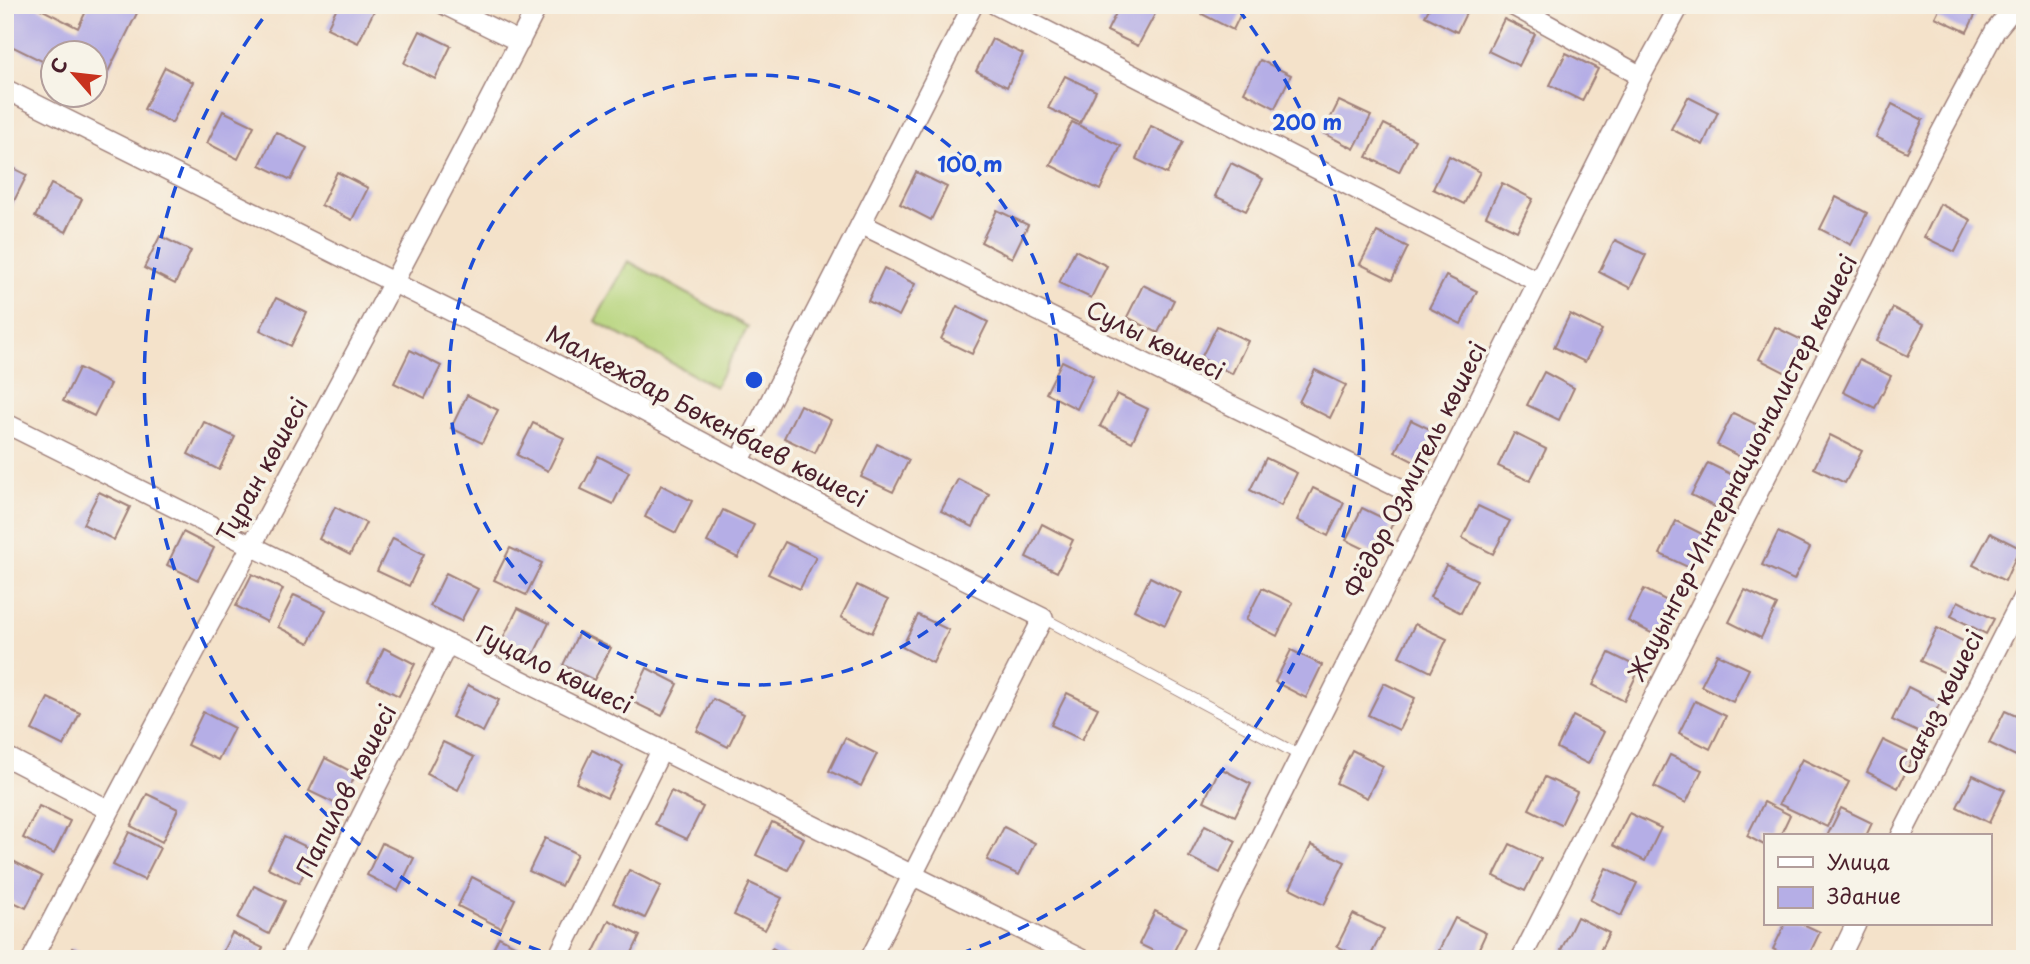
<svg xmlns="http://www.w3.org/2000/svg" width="2030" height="964" font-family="'Playpen Sans',sans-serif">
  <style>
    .garden { fill: #b6d47b; stroke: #807a53; stroke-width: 2 }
    .building { fill: #b5aee6 }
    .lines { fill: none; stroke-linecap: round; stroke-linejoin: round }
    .service-casing { stroke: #9f807a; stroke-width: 12 }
    .minor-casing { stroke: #9f807a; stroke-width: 22 }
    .service { stroke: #fff; stroke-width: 10 }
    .minor { stroke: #fff; stroke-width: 19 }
    .ring { fill: none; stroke: #1d4ed8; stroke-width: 3.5; stroke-dasharray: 12 9 }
    .labels { text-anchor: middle; stroke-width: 7; stroke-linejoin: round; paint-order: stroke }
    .street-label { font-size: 24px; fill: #4a1f2b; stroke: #f7f3e8 }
    .centre { fill: #1d4ed8; stroke: #f7f3e8; stroke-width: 3.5 }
    .ring-label { font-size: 21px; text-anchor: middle; font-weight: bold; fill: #1d4ed8; stroke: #f7f3e8; stroke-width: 7; stroke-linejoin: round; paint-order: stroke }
  </style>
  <rect width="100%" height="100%" fill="#f7f3e8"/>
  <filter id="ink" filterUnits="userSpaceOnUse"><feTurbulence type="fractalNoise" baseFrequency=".0143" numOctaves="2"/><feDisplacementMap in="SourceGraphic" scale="14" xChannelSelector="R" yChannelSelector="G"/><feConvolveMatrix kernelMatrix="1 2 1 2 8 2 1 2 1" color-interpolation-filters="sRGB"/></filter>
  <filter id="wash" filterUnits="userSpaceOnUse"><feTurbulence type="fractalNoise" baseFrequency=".00686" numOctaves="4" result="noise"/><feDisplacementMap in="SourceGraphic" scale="28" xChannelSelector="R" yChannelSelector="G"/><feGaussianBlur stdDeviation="1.57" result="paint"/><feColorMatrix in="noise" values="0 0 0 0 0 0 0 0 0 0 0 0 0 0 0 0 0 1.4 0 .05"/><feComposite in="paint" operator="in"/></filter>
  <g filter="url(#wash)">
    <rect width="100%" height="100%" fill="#f4e2ca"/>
    <path class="garden" d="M628,261L748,327L715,387L595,321Z"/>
    <g id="blocks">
      <g class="building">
        <path d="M8,5H33L78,28L89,5H141L99,90L94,87V52H52V66L5,43V11Z"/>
        <path d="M338,5H363L374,11L358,43L327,28Z"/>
        <path d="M1120,5H1137L1155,14L1138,46L1107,31Z"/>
        <path d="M1206,5H1245L1233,30L1202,14Z"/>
        <path d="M1431,5H1470L1457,32L1425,16Z"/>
        <path d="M1941,5H1980L1967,32L1935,17Z"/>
        <path d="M1504,19L1535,34L1519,66L1488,51Z"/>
        <path d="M420,31L451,46L435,79L404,63Z"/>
        <path d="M992,39L1023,54L1007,87L976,71Z"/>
        <path d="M1566,53L1598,69L1582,101L1550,85Z"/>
        <path d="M1260,60L1291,75L1275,108L1244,92Z"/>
        <path d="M165,67L193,82L172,123L144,109Z"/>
        <path d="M1065,76L1096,91L1080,123L1048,108Z"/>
        <path d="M1688,97L1718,112L1703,145L1671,129Z"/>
        <path d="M1339,101L1371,116L1354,149L1323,133Z"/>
        <path d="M1892,104L1923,120L1907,152L1876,137Z"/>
        <path d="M223,111L254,126L238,159L207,143Z"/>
        <path d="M1072,122L1121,146L1100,190L1050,165Z"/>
        <path d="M1384,124L1415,140L1399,172L1367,157Z"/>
        <path d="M1151,126L1183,142L1167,174L1136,159Z"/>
        <path d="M276,132L307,148L291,180L260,165Z"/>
        <path d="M1449,156L1480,172L1464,204L1433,189Z"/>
        <path d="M1231,163L1263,179L1246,211L1215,196Z"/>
        <path d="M5,164L27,175L11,207L5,204Z"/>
        <path d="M337,172L368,188L352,220L321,205Z"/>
        <path d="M916,172L947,187L931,220L900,204Z"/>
        <path d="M1502,183L1533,199L1517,231L1486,216Z"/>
        <path d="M51,184L82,199L66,232L35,217Z"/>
        <path d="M1836,197L1867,213L1851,245L1820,229Z"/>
        <path d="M1940,204L1971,220L1955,252L1924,237Z"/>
        <path d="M997,210L1028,225L1012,258L981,242Z"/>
        <path d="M1377,232L1408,247L1392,280L1360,264Z"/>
        <path d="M160,236L191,251L175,284L144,268Z"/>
        <path d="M1615,240L1646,255L1630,288L1599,272Z"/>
        <path d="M1075,250L1107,266L1091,298L1059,283Z"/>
        <path d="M884,268L915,284L899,316L868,301Z"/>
        <path d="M1446,276L1477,291L1461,324L1429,308Z"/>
        <path d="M1143,285L1174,300L1158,333L1127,317Z"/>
        <path d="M276,298L307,313L291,346L260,330Z"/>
        <path d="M957,306L988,322L972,354L941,339Z"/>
        <path d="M1893,308L1924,324L1908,356L1877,341Z"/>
        <path d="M1570,314L1602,330L1585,362L1554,347Z"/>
        <path d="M1217,326L1248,341L1232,374L1201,358Z"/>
        <path d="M1775,327L1806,342L1790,375L1759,359Z"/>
        <path d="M410,350L441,366L425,398L394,383Z"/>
        <path d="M1859,360L1891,376L1875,408L1843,392Z"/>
        <path d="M1062,361L1093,376L1077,409L1046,393Z"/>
        <path d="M79,368L110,384L94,416L63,401Z"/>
        <path d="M1315,370L1346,385L1330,418L1299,402Z"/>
        <path d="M1544,372L1574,388L1559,420L1527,405Z"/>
        <path d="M1117,394L1148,409L1132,442L1100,426Z"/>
        <path d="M467,395L498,410L482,443L451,428Z"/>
        <path d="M800,405L831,420L815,453L784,438Z"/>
        <path d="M1733,413L1764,428L1748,461L1717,445Z"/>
        <path d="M1411,420L1442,435L1426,468L1395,452Z"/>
        <path d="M204,422L235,437L219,470L188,454Z"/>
        <path d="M533,423L564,438L548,471L517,455Z"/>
        <path d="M1514,433L1546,449L1530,481L1498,466Z"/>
        <path d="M1830,435L1862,451L1845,483L1814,468Z"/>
        <path d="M877,444L909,460L893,492L861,477Z"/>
        <path d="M598,456L629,472L613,504L581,489Z"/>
        <path d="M1266,458L1297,473L1281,506L1250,490Z"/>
        <path d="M1708,463L1739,478L1723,511L1691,495Z"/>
        <path d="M958,479L989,494L973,527L941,511Z"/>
        <path d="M661,485L692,501L676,533L645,517Z"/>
        <path d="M1313,488L1344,503L1328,536L1297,520Z"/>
        <path d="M99,492L130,507L114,540L83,524Z"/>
        <path d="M1478,506L1510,521L1493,554L1462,538Z"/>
        <path d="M335,507L366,523L350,555L319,539Z"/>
        <path d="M1362,508L1393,523L1377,555L1346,540Z"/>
        <path d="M723,510L754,525L738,558L707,542Z"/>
        <path d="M1676,521L1708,537L1692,569L1660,554Z"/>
        <path d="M1042,524L1073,540L1057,572L1026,557Z"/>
        <path d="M183,532L214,548L198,580L167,565Z"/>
        <path d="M1778,532L1810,548L1794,580L1762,565Z"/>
        <path d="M1990,533L2020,548L2005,581L1973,565Z"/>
        <path d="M393,538L424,554L409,586L377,571Z"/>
        <path d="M785,542L816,557L800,589L768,574Z"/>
        <path d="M510,548L542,563L526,595L494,580Z"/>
        <path d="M1446,565L1477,580L1461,613L1430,597Z"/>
        <path d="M446,573L478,589L461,621L430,606Z"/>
        <path d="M252,574L283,589L267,622L236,606Z"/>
        <path d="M1150,577L1181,593L1165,625L1134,610Z"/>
        <path d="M857,585L888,600L872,633L841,617Z"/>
        <path d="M1262,588L1293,603L1277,636L1246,620Z"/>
        <path d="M1644,589L1675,605L1659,637L1628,621Z"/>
        <path d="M1745,590L1777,605L1761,638L1729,622Z"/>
        <path d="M294,595L326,610L309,643L278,627Z"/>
        <path d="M1958,601L1994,619L1986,634L1951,616Z"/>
        <path d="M518,608L549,623L533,656L502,640Z"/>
        <path d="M918,615L949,630L933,663L902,647Z"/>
        <path d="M1415,624L1447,639L1431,672L1399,656Z"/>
        <path d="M1937,628L1967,643L1952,676L1920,661Z"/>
        <path d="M579,632L611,648L594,680L563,665Z"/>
        <path d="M384,648L415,664L399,696L368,681Z"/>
        <path d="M1291,650L1322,665L1306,698L1275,682Z"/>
        <path d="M1609,653L1640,668L1624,701L1593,685Z"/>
        <path d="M1717,654L1749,669L1733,702L1701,686Z"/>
        <path d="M647,668L678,684L662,716L631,701Z"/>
        <path d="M1384,683L1415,698L1399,730L1368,715Z"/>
        <path d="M468,685L499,700L483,732L452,717Z"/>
        <path d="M1908,687L1940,703L1924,735L1892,720Z"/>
        <path d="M1067,693L1098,708L1082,740L1051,725Z"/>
        <path d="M48,698L80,713L64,746L32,730Z"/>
        <path d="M713,699L744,714L728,747L697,731Z"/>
        <path d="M1695,701L1726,716L1710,749L1679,733Z"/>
        <path d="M2005,711L2025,720V750L2020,758L1989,743Z"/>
        <path d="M203,712L234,728L218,760L187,745Z"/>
        <path d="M1573,716L1604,732L1588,764L1557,748Z"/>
        <path d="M845,738L877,754L861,786L829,771Z"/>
        <path d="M1883,740L1914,755L1898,788L1867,772Z"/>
        <path d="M443,742L474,757L458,790L427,774Z"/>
        <path d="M592,750L623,766L607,798L576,783Z"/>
        <path d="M1352,750L1383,766L1367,798L1336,783Z"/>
        <path d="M1670,755L1702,770L1686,803L1654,787Z"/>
        <path d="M325,758L356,774L340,806L309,791Z"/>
        <path d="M1802,759L1849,782L1827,827L1779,804Z"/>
        <path d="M1220,768L1251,784L1235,816L1204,801Z"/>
        <path d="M1973,775L2005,790L1989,823L1957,807Z"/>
        <path d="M1545,777L1577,792L1561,825L1529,809Z"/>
        <path d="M671,791L703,807L687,839L655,824Z"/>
        <path d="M147,794L178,809L162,842L131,826Z"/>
        <path d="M1764,802L1790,815L1780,836H1766V846L1747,836Z"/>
        <path d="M39,806L70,821L54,854L23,838Z"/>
        <path d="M1841,808L1872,823L1866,836H1827Z"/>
        <path d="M1629,813L1661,828L1645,861L1613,845Z"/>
        <path d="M772,822L804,838L788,870L756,855Z"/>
        <path d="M1205,825L1236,841L1220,873L1189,857Z"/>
        <path d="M1004,827L1035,843L1019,875L987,860Z"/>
        <path d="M129,832L160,848L144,880L113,865Z"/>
        <path d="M284,836L315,851L299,883L268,868Z"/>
        <path d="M545,838L577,854L561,886L529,871Z"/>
        <path d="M382,843L414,858L398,891L367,875Z"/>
        <path d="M1510,844L1541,859L1525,891L1494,876Z"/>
        <path d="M1311,845L1345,862L1324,905L1290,888Z"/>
        <path d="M11,860L42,876L26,908L5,898V872Z"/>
        <path d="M1606,868L1637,883L1621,916L1590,900Z"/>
        <path d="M629,870L661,886L645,918L613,903Z"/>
        <path d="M472,877L515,899L501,928L458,906Z"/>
        <path d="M750,883L782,898L765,930L734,915Z"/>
        <path d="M254,886L285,901L269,934L238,918Z"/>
        <path d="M1155,911L1186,927L1170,959L1139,944Z"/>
        <path d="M1353,914L1384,929L1369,959H1362L1337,946Z"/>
        <path d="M1577,917L1609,933L1596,959H1580L1561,950Z"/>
        <path d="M1455,918L1486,933L1474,959H1456L1439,950Z"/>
        <path d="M609,920L640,936L629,959H605L593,953Z"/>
        <path d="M1785,924H1803L1820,932L1807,959H1792L1773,949Z"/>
        <path d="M232,933L263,948L258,959H219Z"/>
        <path d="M499,937L530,953L527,959H488Z"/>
        <path d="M72,948L95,959H67Z"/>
        <path d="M772,948L793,959H767Z"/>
      </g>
    </g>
  </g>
  <g filter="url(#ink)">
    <use href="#blocks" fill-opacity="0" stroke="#9f807a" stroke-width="2"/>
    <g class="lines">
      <defs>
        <path id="service" d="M1043,618L1301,756"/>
        <g id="minor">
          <path d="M445,5L520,42"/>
          <path d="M996,5L1538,282"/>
          <path d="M1512,5L1641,76"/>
          <path d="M5,89L527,349L888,541L1043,618L870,959"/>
          <path d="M861,224L1428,502"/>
          <path d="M5,423L1081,959"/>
          <path d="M739,462L973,5"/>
          <path d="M5,756L109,810"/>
          <path d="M1901,836L2025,593"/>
          <path d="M32,959C197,639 375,326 538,5"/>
          <path d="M290,959L447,645"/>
          <path d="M557,959L661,751"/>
          <path d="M1199,959L1641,76L1680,5"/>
          <path d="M1521,959L1938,138L1995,31L2016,5"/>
          <path d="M1839,959L1856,924"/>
        </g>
      </defs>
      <use href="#service" class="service-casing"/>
      <use href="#minor" class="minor-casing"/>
      <use href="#service" class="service"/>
      <use href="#minor" class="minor"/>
    </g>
  </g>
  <g class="ring">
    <circle cx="754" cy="380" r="305"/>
    <path d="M560 958A610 610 0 0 1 270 9M1238 9A610 610 0 0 1 948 958"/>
  </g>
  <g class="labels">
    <g class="street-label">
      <text transform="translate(1155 341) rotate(26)" y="8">Сулы көшесі</text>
      <text transform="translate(706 417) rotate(28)" y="8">Малкеждар Бөкенбаев көшесі</text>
      <text transform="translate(1743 468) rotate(-63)" y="8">Жауынгер-Интернационалистер көшесі</text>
      <text transform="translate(263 470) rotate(-61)" y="8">Тұран көшесі</text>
      <text transform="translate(1416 470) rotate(-63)" y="8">Фёдор Озмитель көшесі</text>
      <text transform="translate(554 670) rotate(26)" y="8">Гуцало көшесі</text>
      <text transform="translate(1941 703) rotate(-63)" y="8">Сағыз көшесі</text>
      <text transform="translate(347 791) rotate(-63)" y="8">Папилов көшесі</text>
    </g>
  </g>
  <circle cx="754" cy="380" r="10" class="centre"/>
  <g class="ring-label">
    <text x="1307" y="130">200 m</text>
    <text x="970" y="172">100 m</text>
  </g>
  <rect width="2030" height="964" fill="none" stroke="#f7f3e8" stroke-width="28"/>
  <rect x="1764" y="834" width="228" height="91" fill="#f7f3e8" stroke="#b29e9c" stroke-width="2"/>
  <rect x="1778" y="857" width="35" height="10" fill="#ffffff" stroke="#b29e9c" stroke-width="2"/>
  <text x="1827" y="870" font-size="21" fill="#4a1f2b">Улица</text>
  <rect x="1778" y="887" width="35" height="21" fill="#b5aee6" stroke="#b29e9c" stroke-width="2"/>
  <text x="1827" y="904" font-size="21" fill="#4a1f2b">Здание</text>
  <g transform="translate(74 74) rotate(298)"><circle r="33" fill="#f7f3e8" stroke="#b29e9c" stroke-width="2"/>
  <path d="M0-5L12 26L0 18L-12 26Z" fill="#c8321e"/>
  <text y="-10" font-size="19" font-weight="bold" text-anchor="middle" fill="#4a1f2b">С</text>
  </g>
</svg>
